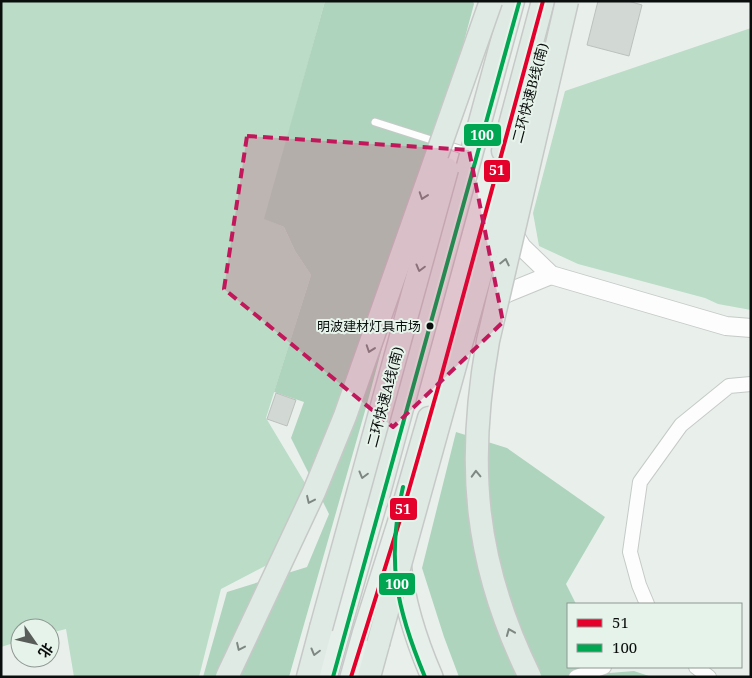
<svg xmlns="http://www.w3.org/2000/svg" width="752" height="678" font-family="'Noto Serif','Noto Sans SC',serif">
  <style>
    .green { fill: #bbdcc7 }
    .forest { fill: #afd4bd }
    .building { fill: #d2d8d4; stroke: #bcc1be }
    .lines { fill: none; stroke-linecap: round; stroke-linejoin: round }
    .service-casing { stroke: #c5cac7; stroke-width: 9 }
    .minor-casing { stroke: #c5cac7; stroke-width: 16 }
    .tertiary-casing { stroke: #c5cac7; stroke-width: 20 }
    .primary-casing { stroke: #c6c9c7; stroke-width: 24 }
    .trunk-casing { stroke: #c6c9c7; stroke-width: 25 }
    .service { stroke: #fcfdfc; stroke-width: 7 }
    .minor { stroke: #fcfdfc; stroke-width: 14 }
    .tertiary { stroke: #fcfdfc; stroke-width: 18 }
    .primary { stroke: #e6efea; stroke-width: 21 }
    .trunk { stroke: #dfeae4; stroke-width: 22 }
    .trunk-bridge-casing { stroke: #c6c9c7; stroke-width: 25; stroke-linecap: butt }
    .trunk-bridge { stroke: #dfeae4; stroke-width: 22 }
    .bus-1-casing { stroke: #e6f3eb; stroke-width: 8 }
    .bus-2-casing { stroke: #e6f3eb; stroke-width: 8 }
    .bus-1 { stroke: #e4002b; stroke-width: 4 }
    .bus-2 { stroke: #00a651; stroke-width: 4 }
    .oneway { stroke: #7f8783 }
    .marked { fill: #c2185b; fill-opacity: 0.2; stroke: #c2185b; stroke-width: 4; stroke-dasharray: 10 6; stroke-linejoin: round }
    .bus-dot { fill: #0a0e0c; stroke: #e6f3eb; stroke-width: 2 }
    .labels { text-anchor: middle; stroke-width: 4; stroke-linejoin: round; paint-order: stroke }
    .bus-label { font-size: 13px; fill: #0a0e0c; stroke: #e6f3eb; text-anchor: end }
    .street-label { font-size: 14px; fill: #0a0e0c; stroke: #e6f3eb }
    .line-badge { stroke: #e6f3eb; stroke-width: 2 }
    .badge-label { font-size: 14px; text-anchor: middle; font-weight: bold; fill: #fff }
  </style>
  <rect width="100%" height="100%" fill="#e9f0ec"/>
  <g class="green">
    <path d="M1,1H325L265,219L284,227L295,251L311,275L266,418L305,483L269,564L221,589L199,677H74L66,629L50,633V628H20V641L1,647Z"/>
    <path d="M751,28V310L718,304L705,298L578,264L539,246L533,213L565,91Z"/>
  </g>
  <g class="forest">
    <path d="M325,1H473L474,4L367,404L289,677H203L227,592L307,567L329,514L291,438L304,402L274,392L311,275L295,251L284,227L264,219Z"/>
    <path d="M456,432L507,448L605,517L566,584L576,604H568V667H606L609,673L634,671L652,677H459L444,637L422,568Z"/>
  </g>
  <g class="building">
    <path d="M598,1H628L642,5L629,56L587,45Z"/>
    <path d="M276,393L296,400L287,426L267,419Z"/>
  </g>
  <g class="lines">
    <defs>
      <path id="service" d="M375,122L469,152"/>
      <g id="minor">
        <path d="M647,604L639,585L630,552L640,482L681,425L729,386L751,384"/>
        <path d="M696,667L709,677"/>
        <path d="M576,677L604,667"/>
      </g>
      <g id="tertiary">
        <path d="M509,226L522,247L551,275L726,326L751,328"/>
        <path d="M463,320L507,293L551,275"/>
      </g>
      <g id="primary">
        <path d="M400,563C404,603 416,640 432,677"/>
        <path d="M326,677L377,500"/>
        <path d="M351,677L363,634L403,508"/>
      </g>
      <g id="trunk">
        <path d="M503,151L543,1"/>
        <path d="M377,500L513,1"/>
        <path d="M403,508L429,418"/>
        <path d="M308,677L321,628"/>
        <path d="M369,677L378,644"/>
      </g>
    </defs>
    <use href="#service" class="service-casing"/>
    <use href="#minor" class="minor-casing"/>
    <use href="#tertiary" class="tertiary-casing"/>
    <use href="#primary" class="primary-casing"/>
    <use href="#trunk" class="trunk-casing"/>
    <use href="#service" class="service"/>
    <use href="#minor" class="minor"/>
    <use href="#tertiary" class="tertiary"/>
    <use href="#primary" class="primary"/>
    <use href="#trunk" class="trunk"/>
    <defs>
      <g id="trunk-bridge">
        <path d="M321,628L447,169"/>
        <path d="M378,644L528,102"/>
        <path d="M227,677L314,492L345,416L491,1"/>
        <path d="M530,677C474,563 466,465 488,341L567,1"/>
      </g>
    </defs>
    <use href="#trunk-bridge" class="trunk-bridge-casing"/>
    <use href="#trunk-bridge" class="trunk-bridge"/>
    <defs>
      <path id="bus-1" d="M351,677L404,507L440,381L543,1"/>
      <g id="bus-2">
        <path d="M403,487C386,561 396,608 425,677"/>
        <path d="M333,677L519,3"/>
      </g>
    </defs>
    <use href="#bus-1" class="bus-1-casing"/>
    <use href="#bus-2" class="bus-2-casing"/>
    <use href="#bus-1" class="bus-1"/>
    <use href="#bus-2" class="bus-2"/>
  </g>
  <defs><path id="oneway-chevron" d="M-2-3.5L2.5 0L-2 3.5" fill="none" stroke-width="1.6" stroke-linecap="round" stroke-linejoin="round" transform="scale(1.25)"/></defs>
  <g class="oneway">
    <use href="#oneway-chevron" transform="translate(423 196) rotate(109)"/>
    <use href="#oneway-chevron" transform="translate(505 262) rotate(-77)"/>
    <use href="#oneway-chevron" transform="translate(420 268) rotate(105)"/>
    <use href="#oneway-chevron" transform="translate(370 349) rotate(109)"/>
    <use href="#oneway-chevron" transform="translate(476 474) rotate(-92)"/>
    <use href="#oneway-chevron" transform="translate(363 475) rotate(105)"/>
    <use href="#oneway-chevron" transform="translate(310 500) rotate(115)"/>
    <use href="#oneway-chevron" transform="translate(510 632) rotate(-112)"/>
    <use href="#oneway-chevron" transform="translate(240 647) rotate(115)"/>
    <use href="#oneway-chevron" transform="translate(315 652) rotate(105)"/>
  </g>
  <path class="marked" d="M247,136L469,150L503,322L393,427L224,289Z"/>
  <circle class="bus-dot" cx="430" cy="326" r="4.5"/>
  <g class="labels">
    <g class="bus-label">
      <text x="421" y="331">明波建材灯具市场</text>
    </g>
    <g class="street-label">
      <text transform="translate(530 93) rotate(-75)" y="5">二环快速B线(南)</text>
      <text transform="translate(385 397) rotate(-75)" y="5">二环快速A线(南)</text>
    </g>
  </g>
  <g class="line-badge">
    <rect x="463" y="123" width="39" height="24" rx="5" fill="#00a651"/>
    <rect x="483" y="159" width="28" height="24" rx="5" fill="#e4002b"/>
    <rect x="389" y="497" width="29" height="24" rx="5" fill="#e4002b"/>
    <rect x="378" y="572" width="38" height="24" rx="5" fill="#00a651"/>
  </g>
  <g class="badge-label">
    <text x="482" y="140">100</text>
    <text x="497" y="175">51</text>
    <text x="403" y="514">51</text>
    <text x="397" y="589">100</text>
  </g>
  <rect width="752" height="678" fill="none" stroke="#0a0e0c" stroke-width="5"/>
  <rect x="567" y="603" width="175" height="65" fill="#e6f3eb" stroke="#8e9792"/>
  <rect x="577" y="619" width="25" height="8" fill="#e4002b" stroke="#8e9792"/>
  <text x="612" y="628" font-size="15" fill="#0a0e0c">51</text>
  <rect x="577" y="644" width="25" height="8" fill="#00a651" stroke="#8e9792"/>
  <text x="612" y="653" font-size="15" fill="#0a0e0c">100</text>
  <g transform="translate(35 643) rotate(124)"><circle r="24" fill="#e6f3eb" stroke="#8e9792"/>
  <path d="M0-4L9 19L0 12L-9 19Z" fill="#585d5a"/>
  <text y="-8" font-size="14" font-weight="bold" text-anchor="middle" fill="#0a0e0c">北</text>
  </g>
</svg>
